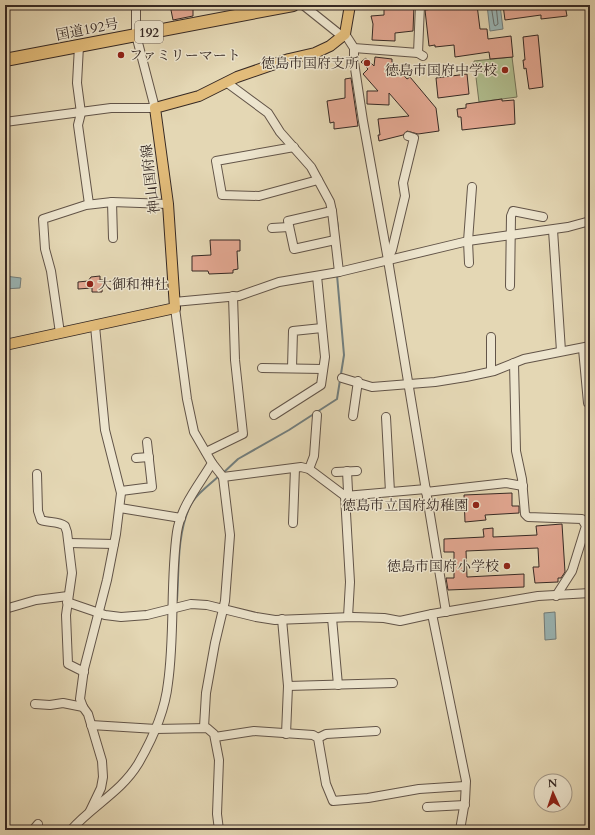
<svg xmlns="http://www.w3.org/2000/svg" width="595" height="835" font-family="Cardo,'Noto Serif JP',serif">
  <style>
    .green { fill: #b1bf90; stroke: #74745a }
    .water { fill: #9ab7b8; stroke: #727e7d }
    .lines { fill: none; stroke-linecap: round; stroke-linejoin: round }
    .shore { stroke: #68706e; stroke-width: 1 }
    .stream { stroke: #727e7d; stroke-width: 2 }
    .building { fill: #e2a791; stroke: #362924 }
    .minor-casing { stroke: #625448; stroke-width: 10 }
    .major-casing { stroke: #362924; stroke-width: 12 }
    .highway-casing { stroke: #362924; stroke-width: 14 }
    .minor { stroke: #ede5ce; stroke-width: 8 }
    .major { stroke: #e2bc7a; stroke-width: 10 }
    .highway { stroke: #e2bc7a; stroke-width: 12 }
    .poi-dot { fill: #8f2418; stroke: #ede5ce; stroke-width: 1.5 }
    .labels { text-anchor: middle; stroke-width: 3; stroke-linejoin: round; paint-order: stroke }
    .shield { fill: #ede5ce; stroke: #6d6157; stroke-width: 1 }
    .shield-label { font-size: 13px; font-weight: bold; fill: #362924 }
    .street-label { font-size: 14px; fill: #362924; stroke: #ede5ce }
    .poi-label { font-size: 14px; fill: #362924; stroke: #ede5ce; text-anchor: end }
  </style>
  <rect width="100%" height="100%" fill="#e4d7b4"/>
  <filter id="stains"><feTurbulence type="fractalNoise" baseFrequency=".005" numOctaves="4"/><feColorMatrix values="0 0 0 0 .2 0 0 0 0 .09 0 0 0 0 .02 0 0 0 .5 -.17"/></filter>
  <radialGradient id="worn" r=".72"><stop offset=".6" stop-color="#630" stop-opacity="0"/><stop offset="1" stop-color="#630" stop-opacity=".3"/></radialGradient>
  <path class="green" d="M512,57L517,97L479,102L474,61Z"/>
  <g class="water">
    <path d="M487,5H500L503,29L490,31Z"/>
    <path d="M5,276L21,278L20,288L5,289Z"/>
    <path d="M555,612L556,639L545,640L544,613Z"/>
  </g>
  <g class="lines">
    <path class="shore" d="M491,5L494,24L495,26L498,24L496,5"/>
    <g class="stream">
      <path d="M276,133L282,140"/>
      <path d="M336,215L338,227"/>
      <path d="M222,474L238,459L289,430L337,399L344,355L337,275"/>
      <path d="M177,600C179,570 177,536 189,508C195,495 209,485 219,476"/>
    </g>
  </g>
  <g class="building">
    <path d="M170,5H193V16L173,20Z"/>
    <path d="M384,5H414L413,31L395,33V41L372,40L373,24L371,16L384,15Z"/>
    <path d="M465,5H477L480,29H487L488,39L511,36L513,57L490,59L489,52L455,57L454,45L435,47V45L429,46L425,10Z"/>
    <path d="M503,5H531V7L565,5L567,16L541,19V15L505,20Z"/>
    <path d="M538,35L543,87L529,89L526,68L524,69L523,60H525L523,37Z"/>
    <path d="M375,57L392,59V62L407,79L410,77L436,108L439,131L418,134L407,131L403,135L379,141L378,135H380L378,119L409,116L389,93V105L367,104V91H378L363,74L368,69L361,62L366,58L374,66Z"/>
    <path d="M467,74L469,94L438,98L436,78Z"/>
    <path d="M351,78L358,126L334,129V122L330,123L327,101L345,98V79Z"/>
    <path d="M502,99V101L514,100L515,124L462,130L461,117H458L457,109L466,108V104Z"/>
    <path d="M210,240H240V251H237L238,269L233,270V273L209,274L208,271H192V256L211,255Z"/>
    <path d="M100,276V280H103L102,292H92V288L78,289V282L88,281L91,277Z"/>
    <path d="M512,493V506H519V513L485,515L486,520L465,522L464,495Z"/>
    <path d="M562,524L565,572L561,578H558V582L535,583L533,567H539L538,548L466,551L467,577L524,574V587L448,590L446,578H454V552H444V539L484,537L483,529L493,528V537L537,535L536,526Z"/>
  </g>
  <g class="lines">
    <defs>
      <g id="minor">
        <path d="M303,5L343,37"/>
        <path d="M345,34L354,48L418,53L423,56"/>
        <path d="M79,46L77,83L81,113L78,125L89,204"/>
        <path d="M354,48V62L363,121L388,260L446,612"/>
        <path d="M418,53L420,5"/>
        <path d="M226,82L268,113L280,132L311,167L330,202L332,211L339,272"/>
        <path d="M5,122L111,108H155L136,35V5"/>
        <path d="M294,147L216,161L222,195L259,196L318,180"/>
        <path d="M112,202L113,238"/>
        <path d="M332,211L288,221L294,249L335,240"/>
        <path d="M272,228L289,227"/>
        <path d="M553,230L561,351"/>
        <path d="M388,259L392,250L405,196L403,183L414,138L408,136"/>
        <path d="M469,263L468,241L472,187"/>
        <path d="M510,286L511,216L513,211L543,217"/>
        <path d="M174,302L239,296L279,282L339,272L468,241L568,227L590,221"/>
        <path d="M60,333L51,271L45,249L43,219L86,205L112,202L168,204"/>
        <path d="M491,337V371"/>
        <path d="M583,349L588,403"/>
        <path d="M514,363L516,451L522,479L525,514L528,517L582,519L586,526L572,571L556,596"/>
        <path d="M262,368L323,369"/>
        <path d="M292,368L293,331L322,328"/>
        <path d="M342,378L372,387L435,382L466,377L494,371L524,359L590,346"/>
        <path d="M274,415L321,385L325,357L317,276"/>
        <path d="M353,416L358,381"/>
        <path d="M386,417L390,492"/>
        <path d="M206,452L243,434L235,360L233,296"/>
        <path d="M136,458L149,457"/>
        <path d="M309,469L314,456L317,415"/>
        <path d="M347,471L348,491L345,496L350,582L348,617"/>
        <path d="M336,472L357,471"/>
        <path d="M37,474L38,511L41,520C49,523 58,521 65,526L67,532L72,573L66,615L68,664L84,672"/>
        <path d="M223,477L301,467L309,469L345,496L426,489"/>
        <path d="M121,491L152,487L147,442"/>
        <path d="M426,492L506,483L523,486"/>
        <path d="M120,508L181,518"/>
        <path d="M293,523L295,468"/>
        <path d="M69,543L114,544"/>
        <path d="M67,602L105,615L121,617L147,615L191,604L207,605L256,617L275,620L353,617L384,618L400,621L432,614L538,596L590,593"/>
        <path d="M5,609L36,600L68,596"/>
        <path d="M432,614L466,781L465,801L460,830"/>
        <path d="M332,618L338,685"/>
        <path d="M282,619L288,686L393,683"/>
        <path d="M35,704L50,705L63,703L83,707L88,714L102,761L103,777L101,788L90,811"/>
        <path d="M83,707L80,699L84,669L107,580L116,534L121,493L105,430L95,326"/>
        <path d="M91,725L156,729L207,728L214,734L219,760L217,814L219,830"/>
        <path d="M204,727L206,693L215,643L225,601L230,535L223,477L212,463"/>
        <path d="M286,734L288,686"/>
        <path d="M215,737L254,731L313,735L318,738L326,784L333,801L368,798L419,789L465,786"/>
        <path d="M318,738L326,734L376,731"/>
        <path d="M427,807L465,805"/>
        <path d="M33,830L38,824"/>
        <path d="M71,830C92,806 121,792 138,764C152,740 165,711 168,683C175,634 170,581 177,532C181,506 199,485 212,463L194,432L187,399L175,308"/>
      </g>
      <path id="major" d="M5,345L175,308L168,204L155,108L199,96L237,77L289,59L315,53L330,46L345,34L350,5"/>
      <path id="highway" d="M5,60L293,5"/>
    </defs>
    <use href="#minor" class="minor-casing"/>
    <use href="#major" class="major-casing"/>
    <use href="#highway" class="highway-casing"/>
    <use href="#minor" class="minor"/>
    <use href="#major" class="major"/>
    <use href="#highway" class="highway"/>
  </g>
  <g class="poi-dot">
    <circle cx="121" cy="55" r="4"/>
    <circle cx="367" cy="63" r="4"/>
    <circle cx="505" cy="70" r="4"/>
    <circle cx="90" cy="284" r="4"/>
    <circle cx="476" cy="505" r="4"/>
    <circle cx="507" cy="566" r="4"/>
  </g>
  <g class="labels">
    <rect class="shield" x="135" y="21" width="28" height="22" rx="3"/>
    <g class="shield-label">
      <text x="149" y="37">192</text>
    </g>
    <g class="street-label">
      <text transform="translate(87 29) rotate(-11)" y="5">国道192号</text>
      <text transform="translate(150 179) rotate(-97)" y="5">神山国府線</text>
    </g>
    <g class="poi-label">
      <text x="129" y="60" text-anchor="start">ファミリーマート</text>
      <text x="359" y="68">徳島市国府支所</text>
      <text x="497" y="75">徳島市国府中学校</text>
      <text x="98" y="289" text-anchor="start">大御和神社</text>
      <text x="468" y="510">徳島市立国府幼稚園</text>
      <text x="499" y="571">徳島市国府小学校</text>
    </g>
  </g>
  <rect width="595" height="835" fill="none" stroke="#e4d7b4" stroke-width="20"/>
  <rect x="6" y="6" width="583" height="823" fill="none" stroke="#362924" stroke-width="2"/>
  <rect x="10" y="10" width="575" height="815" fill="none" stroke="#362924"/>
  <g transform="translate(553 793) rotate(357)"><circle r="19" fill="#ede5ce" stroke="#a49a8a"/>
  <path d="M0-3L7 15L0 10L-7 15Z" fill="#8f2418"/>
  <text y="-6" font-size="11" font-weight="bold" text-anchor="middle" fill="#362924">N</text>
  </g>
  <rect width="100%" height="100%" filter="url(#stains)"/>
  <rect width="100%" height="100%" fill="url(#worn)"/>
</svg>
